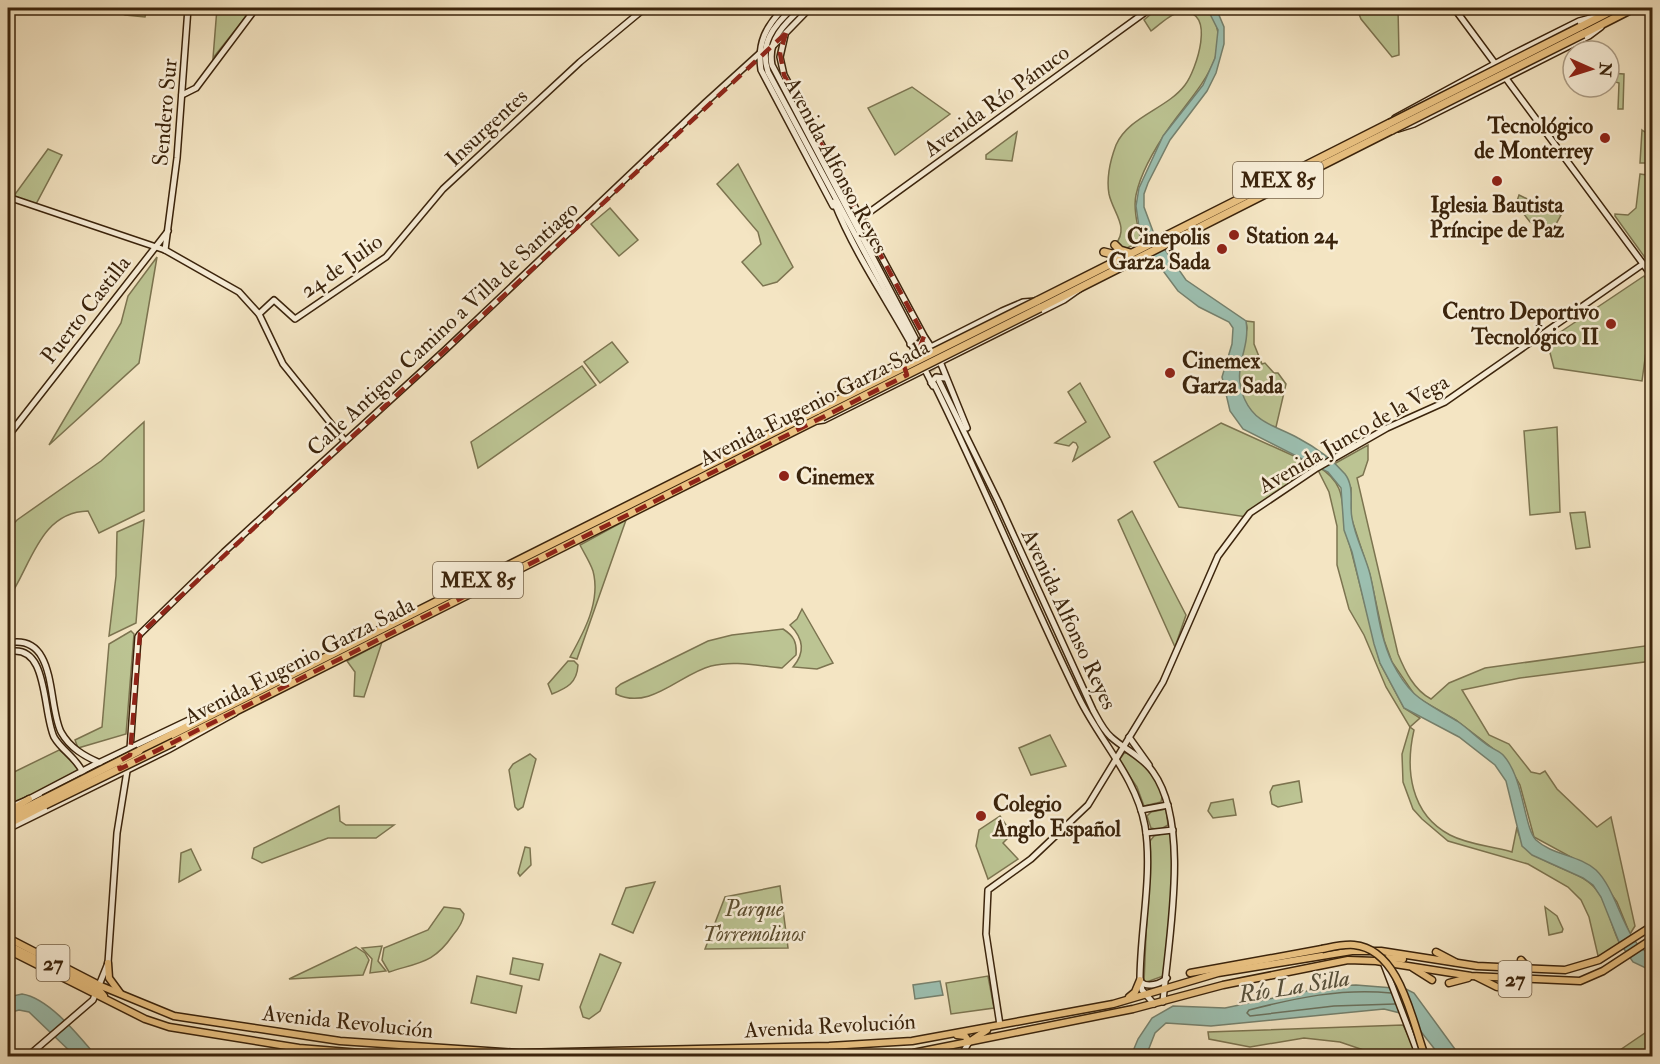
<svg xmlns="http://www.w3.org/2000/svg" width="1660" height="1064" font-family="'IM FELL Double Pica',serif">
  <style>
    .green { fill: #bcc493; stroke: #7c7450; stroke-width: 1.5 }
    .water { fill: #9cbfb0; stroke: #75816e; stroke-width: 1.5 }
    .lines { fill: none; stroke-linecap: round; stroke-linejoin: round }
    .shore { stroke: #6c725e; stroke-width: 1.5 }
    .secondary-tunnel { stroke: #cfbe9e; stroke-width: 5; stroke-dasharray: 5 2.5; stroke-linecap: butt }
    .secondary-casing { stroke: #3b240c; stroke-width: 8 }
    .primary-casing { stroke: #3b240c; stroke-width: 9 }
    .highway-casing { stroke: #3b240c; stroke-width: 10 }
    .secondary { stroke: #f8eed8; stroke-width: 5 }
    .primary { stroke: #eac282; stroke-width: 6 }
    .highway { stroke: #eac282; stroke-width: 7 }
    .primary-bridge-casing { stroke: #3b240c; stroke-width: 9; stroke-linecap: butt }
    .highway-bridge-casing { stroke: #3b240c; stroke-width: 10; stroke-linecap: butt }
    .primary-bridge { stroke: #eac282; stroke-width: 6 }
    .highway-bridge { stroke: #eac282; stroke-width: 7 }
    .marked { fill: none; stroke: #8f2418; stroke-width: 4.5; stroke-dasharray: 12 8; stroke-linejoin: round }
    .poi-dot { fill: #8f2418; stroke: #f8eed8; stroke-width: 2 }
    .labels { text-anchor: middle; stroke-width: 5; stroke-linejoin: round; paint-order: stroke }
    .shield { fill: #f8eed8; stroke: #746149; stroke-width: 1.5 }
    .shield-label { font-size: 21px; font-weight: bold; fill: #3b240c }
    .street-label { font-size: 22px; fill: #3b240c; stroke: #f8eed8 }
    .poi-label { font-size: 22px; font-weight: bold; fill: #3b240c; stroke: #f8eed8; text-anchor: start }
    .park-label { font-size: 22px; font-style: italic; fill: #5b4c2e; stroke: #f8eed8 }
    .water-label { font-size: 24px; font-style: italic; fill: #58523d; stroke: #f8eed8 }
  </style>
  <rect width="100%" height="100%" fill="#f4e5c3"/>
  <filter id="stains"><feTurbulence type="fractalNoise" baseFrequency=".00333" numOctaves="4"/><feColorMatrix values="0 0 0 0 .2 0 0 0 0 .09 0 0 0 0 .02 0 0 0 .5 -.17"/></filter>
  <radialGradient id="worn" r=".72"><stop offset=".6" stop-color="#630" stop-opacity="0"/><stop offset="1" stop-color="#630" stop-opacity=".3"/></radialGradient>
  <g class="green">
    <path d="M112,8H147L145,17L125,15Z"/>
    <path d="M217,8H240L249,13L213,58Z"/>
    <path d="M1158,8H1207C1240,50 1194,92 1171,125C1157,145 1141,171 1136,195C1133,209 1138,227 1141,241L1121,251L1115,245C1130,227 1113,213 1109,194C1106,177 1110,161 1116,145C1129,116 1167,109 1185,85C1196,71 1217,9 1182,12C1171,13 1159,25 1151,31L1144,20Z"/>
    <path d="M1362,8H1398L1399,55L1392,57L1361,19L1359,14Z"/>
    <path d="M1609,73L1624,74L1623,109H1618L1619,83L1609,80Z"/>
    <path d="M912,87L950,114L895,155L868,108Z"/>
    <path d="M1642,130L1652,137V173L1650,163H1640Z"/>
    <path d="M1017,132L1012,161L986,159V155Z"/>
    <path d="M48,149L62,155L36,204L13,197Z"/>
    <path d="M738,164L793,267L777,282L763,286L742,262L761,244L758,232L717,184Z"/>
    <path d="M1640,174L1647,175L1652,179V216L1647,221C1647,234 1653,244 1646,259L1615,216V214L1628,215L1636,208Z"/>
    <path d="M1519,195L1561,215L1551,233L1530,222L1516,204Z"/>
    <path d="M610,208L638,240L619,256L591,224Z"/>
    <path d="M157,257L139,363L49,445L121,323L128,296Z"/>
    <path d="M1644,276L1652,288V307L1642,381L1554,368L1547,341Z"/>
    <path d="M1246,321L1254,322V344L1262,364L1265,363L1274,373H1278L1286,384L1276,427C1253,422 1235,394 1238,370C1240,356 1244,342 1247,328Z"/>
    <path d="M612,342L628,362L600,383L584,362Z"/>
    <path d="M582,366L596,385L478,468L471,442Z"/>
    <path d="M1080,383L1110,437L1073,461L1078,447L1076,443L1073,442L1069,446L1055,443L1086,422L1068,392Z"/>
    <path d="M144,422V511L99,533L88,511C39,512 31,567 8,599V530L17,520L101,461Z"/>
    <path d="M1221,423L1316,466L1247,517L1179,507L1154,462Z"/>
    <path d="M1557,427L1560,512L1530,515L1524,431Z"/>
    <path d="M1368,445V460L1363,475L1357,478L1398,654C1405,671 1414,690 1431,699L1449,683L1485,668L1652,645V661L1520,678L1462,690L1489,735L1509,744L1531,772L1540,774L1545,771L1557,789L1597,827L1611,817L1635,926L1630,934L1617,902L1595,870L1534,837L1520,785L1504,757L1456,720L1416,697L1392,662L1384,640L1370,575L1351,517V488L1345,475L1334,464Z"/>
    <path d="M1319,467C1353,488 1337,513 1350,546L1380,663L1404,708L1420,718L1410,727L1414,730C1405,769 1410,814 1450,835C1469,845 1492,846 1512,852L1517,827C1523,866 1570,863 1594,887C1609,903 1610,927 1621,946L1599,960L1589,917L1581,900L1568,887L1528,864L1448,841L1422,819L1413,809L1403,782L1402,754L1410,727L1386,687L1364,635L1349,609L1337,565V526L1329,492L1317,468Z"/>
    <path d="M1132,511L1186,615L1175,647L1118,520Z"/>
    <path d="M1585,512L1590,547L1576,549L1570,513Z"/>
    <path d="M144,520L136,623L109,636L116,576L117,532Z"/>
    <path d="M626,520L577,659L570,657C584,632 601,601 593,571C590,562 584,553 580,545Z"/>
    <path d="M802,609L833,663L817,669L793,667C806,652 803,638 790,625L797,619Z"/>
    <path d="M783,629C794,636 797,642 796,655L782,668C759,666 734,660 711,666C680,674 650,711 616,694V688L621,684L708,641L732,635Z"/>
    <path d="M131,631L134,634L126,734L78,748L75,740L102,727L109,644Z"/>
    <path d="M382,642L364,697L354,696L355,672L347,661Z"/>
    <path d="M568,661H574L578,665C577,683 567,688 552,694L548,684Z"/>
    <path d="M1050,735L1066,766L1031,775L1019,748Z"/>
    <path d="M59,750L78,764L79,770L53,787L8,806V775Z"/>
    <path d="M1125,752L1147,766L1163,792L1161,802L1144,806L1137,787L1119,760Z"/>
    <path d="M530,754L536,759L523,807L518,810L515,807L509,770L513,764Z"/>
    <path d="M1299,781L1302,802L1278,807L1272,804L1270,792L1273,786Z"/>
    <path d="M1233,799L1236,815L1213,818L1208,811L1211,803Z"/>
    <path d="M339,806L340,821L346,825H394L376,838H328L262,863L252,858L254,848Z"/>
    <path d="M1166,809L1168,825L1159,830L1151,828L1147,816L1151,812Z"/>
    <path d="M1000,816L1012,834L1003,843L1018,859L988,879L976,846L979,830Z"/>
    <path d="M1169,832L1174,842L1166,975L1144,983L1150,841L1154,836Z"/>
    <path d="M525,847L530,848L531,865L520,876L518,873Z"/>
    <path d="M191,849L201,870L179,882L181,853Z"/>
    <path d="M655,882L633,933L612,924L626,888Z"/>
    <path d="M780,886L788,948L705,949L725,897Z"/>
    <path d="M444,907L460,909L464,914C463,922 459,928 453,935C434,963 420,962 389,972L382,960L384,948L428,930Z"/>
    <path d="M1545,907L1557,916L1563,929L1562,932L1549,935Z"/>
    <path d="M382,946L378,961L386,971L370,973L372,959L362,948Z"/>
    <path d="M356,947L365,953L369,960L363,975L289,979Z"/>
    <path d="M600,954L621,963L600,1011L589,1019L583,1017L580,1007Z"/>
    <path d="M513,958L543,964L539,980L510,974Z"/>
    <path d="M477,976L522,986L516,1013L471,1003Z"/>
    <path d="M988,976L994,1008L951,1014L946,983Z"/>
    <path d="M1403,1025L1418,1056H1381L1340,1042L1304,1038L1250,1047L1209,1039L1208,1032Z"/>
    <path d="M1645,1033L1652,1041V1056H1618L1617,1052Z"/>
  </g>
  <g class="water">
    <path d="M1207,8H1216L1224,27V44L1216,73L1207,91L1170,140L1148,183L1144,194V207L1154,234L1186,280L1246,321C1251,351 1230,368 1245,400C1256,424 1277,426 1298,438C1315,447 1333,460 1345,474C1355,487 1349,504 1352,518C1355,537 1365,555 1370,574C1377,603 1379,635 1392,662C1411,699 1424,701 1457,721C1469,729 1478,739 1489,746C1494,750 1500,751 1504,756C1524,779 1524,828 1536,840C1552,855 1579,855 1596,870C1619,892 1624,945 1652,955V977L1646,968L1633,962L1619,942L1601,897L1593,885L1583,878L1532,855L1522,846L1506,781L1495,765L1459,737L1404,708L1380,663L1374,644L1352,552L1344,530L1341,488L1328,472L1243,429L1230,411L1222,377L1232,344L1233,328L1229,322L1199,307L1178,291L1141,241L1136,206L1139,188L1163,136L1203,85L1215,58L1218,30Z"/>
    <path d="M940,981L943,995L915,999L913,985Z"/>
    <path d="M1356,985L1406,989L1414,993L1460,1056H1440L1408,1015L1384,1009L1211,1026L1166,1023L1155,1033L1146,1056H1131L1138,1039L1152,1018L1173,1006L1225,1008L1331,986Z"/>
    <path d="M22,994C49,998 79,1036 96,1056H75L29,1012L19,1010L8,1013V997Z"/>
  </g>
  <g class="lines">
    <path class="shore" d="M1391,993C1341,988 1296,998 1249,1010L1247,1013L1250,1016L1334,1006L1395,1004"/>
    <path class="secondary-tunnel" d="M916,341L939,380"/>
    <defs>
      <g id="secondary">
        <path d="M784,8C766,26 757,43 761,70L833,206"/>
        <path d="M793,8C773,26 759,44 768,72L911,339"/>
        <path d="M802,8C785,23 767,40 772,65L915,338"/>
        <path d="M1454,8L1652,276"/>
        <path d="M785,35L780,57L784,75L924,336L939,359L967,428"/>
        <path d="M182,95L196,88L256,8"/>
        <path d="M1395,118L1513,54L1579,21L1598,16"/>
        <path d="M1398,129L1414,124L1589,36L1601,27"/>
        <path d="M8,197L165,250L239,292L259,314L283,364L345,441"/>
        <path d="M834,202C860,267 904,323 933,386"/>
        <path d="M860,219L1151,8"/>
        <path d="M165,250L177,158L188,8"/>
        <path d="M259,314L274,300L295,319L386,257L443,189L580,62L645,8"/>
        <path d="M910,344H920L924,337"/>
        <path d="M939,381L998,501L1093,710C1098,719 1103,730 1111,737C1124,749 1143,757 1153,772C1191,825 1168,940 1163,1002"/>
        <path d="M931,383L936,377L945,378"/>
        <path d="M934,384C985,487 1028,594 1079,698C1100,741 1136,777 1145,826C1153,874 1140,931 1140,980L1142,990L1154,1004"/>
        <path d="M808,415L810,410L836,395L1002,311L1023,302L1036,301"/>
        <path d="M817,421L824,420L1064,300L1081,288"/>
        <path d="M8,436L168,231"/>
        <path d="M8,643C58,633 47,704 61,732C70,748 84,756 100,763"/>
        <path d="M8,652C49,642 42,711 54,737C62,751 77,758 83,773"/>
        <path d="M1129,737L1149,765"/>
        <path d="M130,749L138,637L140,634L224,552L445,350L706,102L760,53L772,47L810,8"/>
        <path d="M8,808L29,799L94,765L193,718L217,709"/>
        <path d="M1141,810L1168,805"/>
        <path d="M8,829L168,750L235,713"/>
        <path d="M1146,833L1173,830"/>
        <path d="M1383,962L1419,1056"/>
        <path d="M1141,982C1147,988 1161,984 1167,978"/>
        <path d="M1000,1025L986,934L988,890L1031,859L1088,805L1163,682L1218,556L1250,513L1317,468L1387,428L1445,402L1643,264"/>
        <path d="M28,1056L93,1000L108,963L117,833L127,771"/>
        <path d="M961,1056L969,1042"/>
      </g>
      <g id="primary">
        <path d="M8,812L29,799"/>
        <path d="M8,938L101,986L174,1016L340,1041L519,1053L829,1046L912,1041L1113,1004L1218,973L1352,951H1381L1477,966L1565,970L1599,960L1652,926"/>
        <path d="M8,945L99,990L104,996"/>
        <path d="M8,950L145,1019L169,1027L299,1048L397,1056"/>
        <path d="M1436,952L1455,962"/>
        <path d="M1521,960L1528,968"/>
        <path d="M1383,962L1387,958L1403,959"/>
        <path d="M108,963L109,978L120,993"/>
        <path d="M1413,968L1432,980"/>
        <path d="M1190,973L1322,949"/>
        <path d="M1477,977L1497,987"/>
        <path d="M1449,983L1468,978"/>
        <path d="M1129,997L1135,992L1140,980"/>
        <path d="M957,1035L965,1036L969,1042L987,1030"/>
        <path d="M881,1056L913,1053L1133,1009L1223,985L1348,960L1376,961L1471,976L1580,981L1603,971L1652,939"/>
      </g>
      <g id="highway">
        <path d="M1580,27L1617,8"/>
        <path d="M1583,34L1634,8"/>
        <path d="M1115,245L1120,250L1130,253"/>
        <path d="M1104,252L1124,257"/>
        <path d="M1037,301L1390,123"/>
        <path d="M1040,308L1392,130"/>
        <path d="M174,742L822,417"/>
        <path d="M139,751L818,410"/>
        <path d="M8,817L44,799"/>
        <path d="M8,824L45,805"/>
      </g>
    </defs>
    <use href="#secondary" class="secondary-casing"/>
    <use href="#primary" class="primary-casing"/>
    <use href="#highway" class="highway-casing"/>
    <use href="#secondary" class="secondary"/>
    <use href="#primary" class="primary"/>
    <use href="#highway" class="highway"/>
    <defs>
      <path id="primary-bridge" d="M1322,949C1332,947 1343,944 1354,945C1400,949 1412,1021 1425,1056"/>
      <g id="highway-bridge">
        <path d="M1390,123L1580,27"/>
        <path d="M1392,130L1583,34"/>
        <path d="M818,410L1037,301"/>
        <path d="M822,417L1040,308"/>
        <path d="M44,799L139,751"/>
        <path d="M45,805L174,742"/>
      </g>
    </defs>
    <use href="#primary-bridge" class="primary-bridge-casing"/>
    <use href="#highway-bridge" class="highway-bridge-casing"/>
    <use href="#primary-bridge" class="primary-bridge"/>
    <use href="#highway-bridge" class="highway-bridge"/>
  </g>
  <path class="marked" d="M786,33L780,53L784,75L924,336L917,355L903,363L907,375L120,769L118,762L130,755L140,634Z"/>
  <g class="poi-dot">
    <circle cx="1605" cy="138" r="6"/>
    <circle cx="1497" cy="181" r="6"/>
    <circle cx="1234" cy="235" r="6"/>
    <circle cx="1222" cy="249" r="6"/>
    <circle cx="1611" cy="324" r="6"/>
    <circle cx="1170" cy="373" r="6"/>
    <circle cx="784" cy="476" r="6"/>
    <circle cx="981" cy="816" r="6"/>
  </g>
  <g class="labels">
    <g class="shield">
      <rect x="1233" y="162" width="90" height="36" rx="4.5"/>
      <rect x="433" y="562" width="90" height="36" rx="4.5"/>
      <rect x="36.5" y="945" width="33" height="36" rx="4.5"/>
      <rect x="1498.5" y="961" width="33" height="36" rx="4.5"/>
    </g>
    <g class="shield-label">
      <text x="1278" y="187">MEX 85</text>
      <text x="478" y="587">MEX 85</text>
      <text x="53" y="970">27</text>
      <text x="1515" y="986">27</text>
    </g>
    <g class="street-label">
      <text transform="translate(996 100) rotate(-36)" y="8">Avenida Río Pánuco</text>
      <text transform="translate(164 112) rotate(-85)" y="8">Sendero Sur</text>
      <text transform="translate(486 127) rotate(-43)" y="8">Insurgentes</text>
      <text transform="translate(837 165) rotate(62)" y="8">Avenida Alfonso Reyes</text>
      <text transform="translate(341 265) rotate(-35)" y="8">24 de Julio</text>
      <text transform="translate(85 309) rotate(-52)" y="8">Puerto Castilla</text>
      <text transform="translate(442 328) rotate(-43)" y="8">Calle Antiguo Camino a Villa de Santiago</text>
      <text transform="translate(814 402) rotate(-27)" y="8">Avenida Eugenio Garza Sada</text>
      <text transform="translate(1353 433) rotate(-30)" y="8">Avenida Junco de la Vega</text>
      <text transform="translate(1070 619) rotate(65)" y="8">Avenida Alfonso Reyes</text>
      <text transform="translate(299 660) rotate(-27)" y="8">Avenida Eugenio Garza Sada</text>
      <text transform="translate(348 1021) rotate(6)" y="8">Avenida Revolución</text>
      <text transform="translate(830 1025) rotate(-3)" y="8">Avenida Revolución</text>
    </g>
    <g class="poi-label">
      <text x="1593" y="133" text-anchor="end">Tecnológico<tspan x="1593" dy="25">de Monterrey</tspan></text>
      <text x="1497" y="212" text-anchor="middle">Iglesia Bautista<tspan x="1497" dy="25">Príncipe de Paz</tspan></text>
      <text x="1246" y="243">Station 24</text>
      <text x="1210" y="244" text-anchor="end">Cinepolis<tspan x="1210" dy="25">Garza Sada</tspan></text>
      <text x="1599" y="319" text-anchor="end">Centro Deportivo<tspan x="1599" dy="25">Tecnológico II</tspan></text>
      <text x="1182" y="368">Cinemex<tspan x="1182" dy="25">Garza Sada</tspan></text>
      <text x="796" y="484">Cinemex</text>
      <text x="993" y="811">Colegio<tspan x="993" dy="25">Anglo Español</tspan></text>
    </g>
    <g class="park-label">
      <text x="754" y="916">Parque<tspan x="754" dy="25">Torremolinos</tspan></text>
    </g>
    <g class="water-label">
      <text transform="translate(1294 986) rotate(-9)" y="8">Río La Silla</text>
    </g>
  </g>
  <rect width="1660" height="1064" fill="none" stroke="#f4e5c3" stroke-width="30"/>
  <rect x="9" y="9" width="1642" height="1046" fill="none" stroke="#3b240c" stroke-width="3"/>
  <rect x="15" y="15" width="1630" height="1034" fill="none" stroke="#3b240c" stroke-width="1.5"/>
  <g transform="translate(1591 69) rotate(93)"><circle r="28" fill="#f8eed8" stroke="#ac9d86" stroke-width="1.5"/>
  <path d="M0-4.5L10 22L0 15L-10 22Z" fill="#8f2418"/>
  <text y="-9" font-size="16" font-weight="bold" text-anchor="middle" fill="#3b240c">N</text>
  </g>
  <rect width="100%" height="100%" filter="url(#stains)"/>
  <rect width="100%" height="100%" fill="url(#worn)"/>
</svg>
